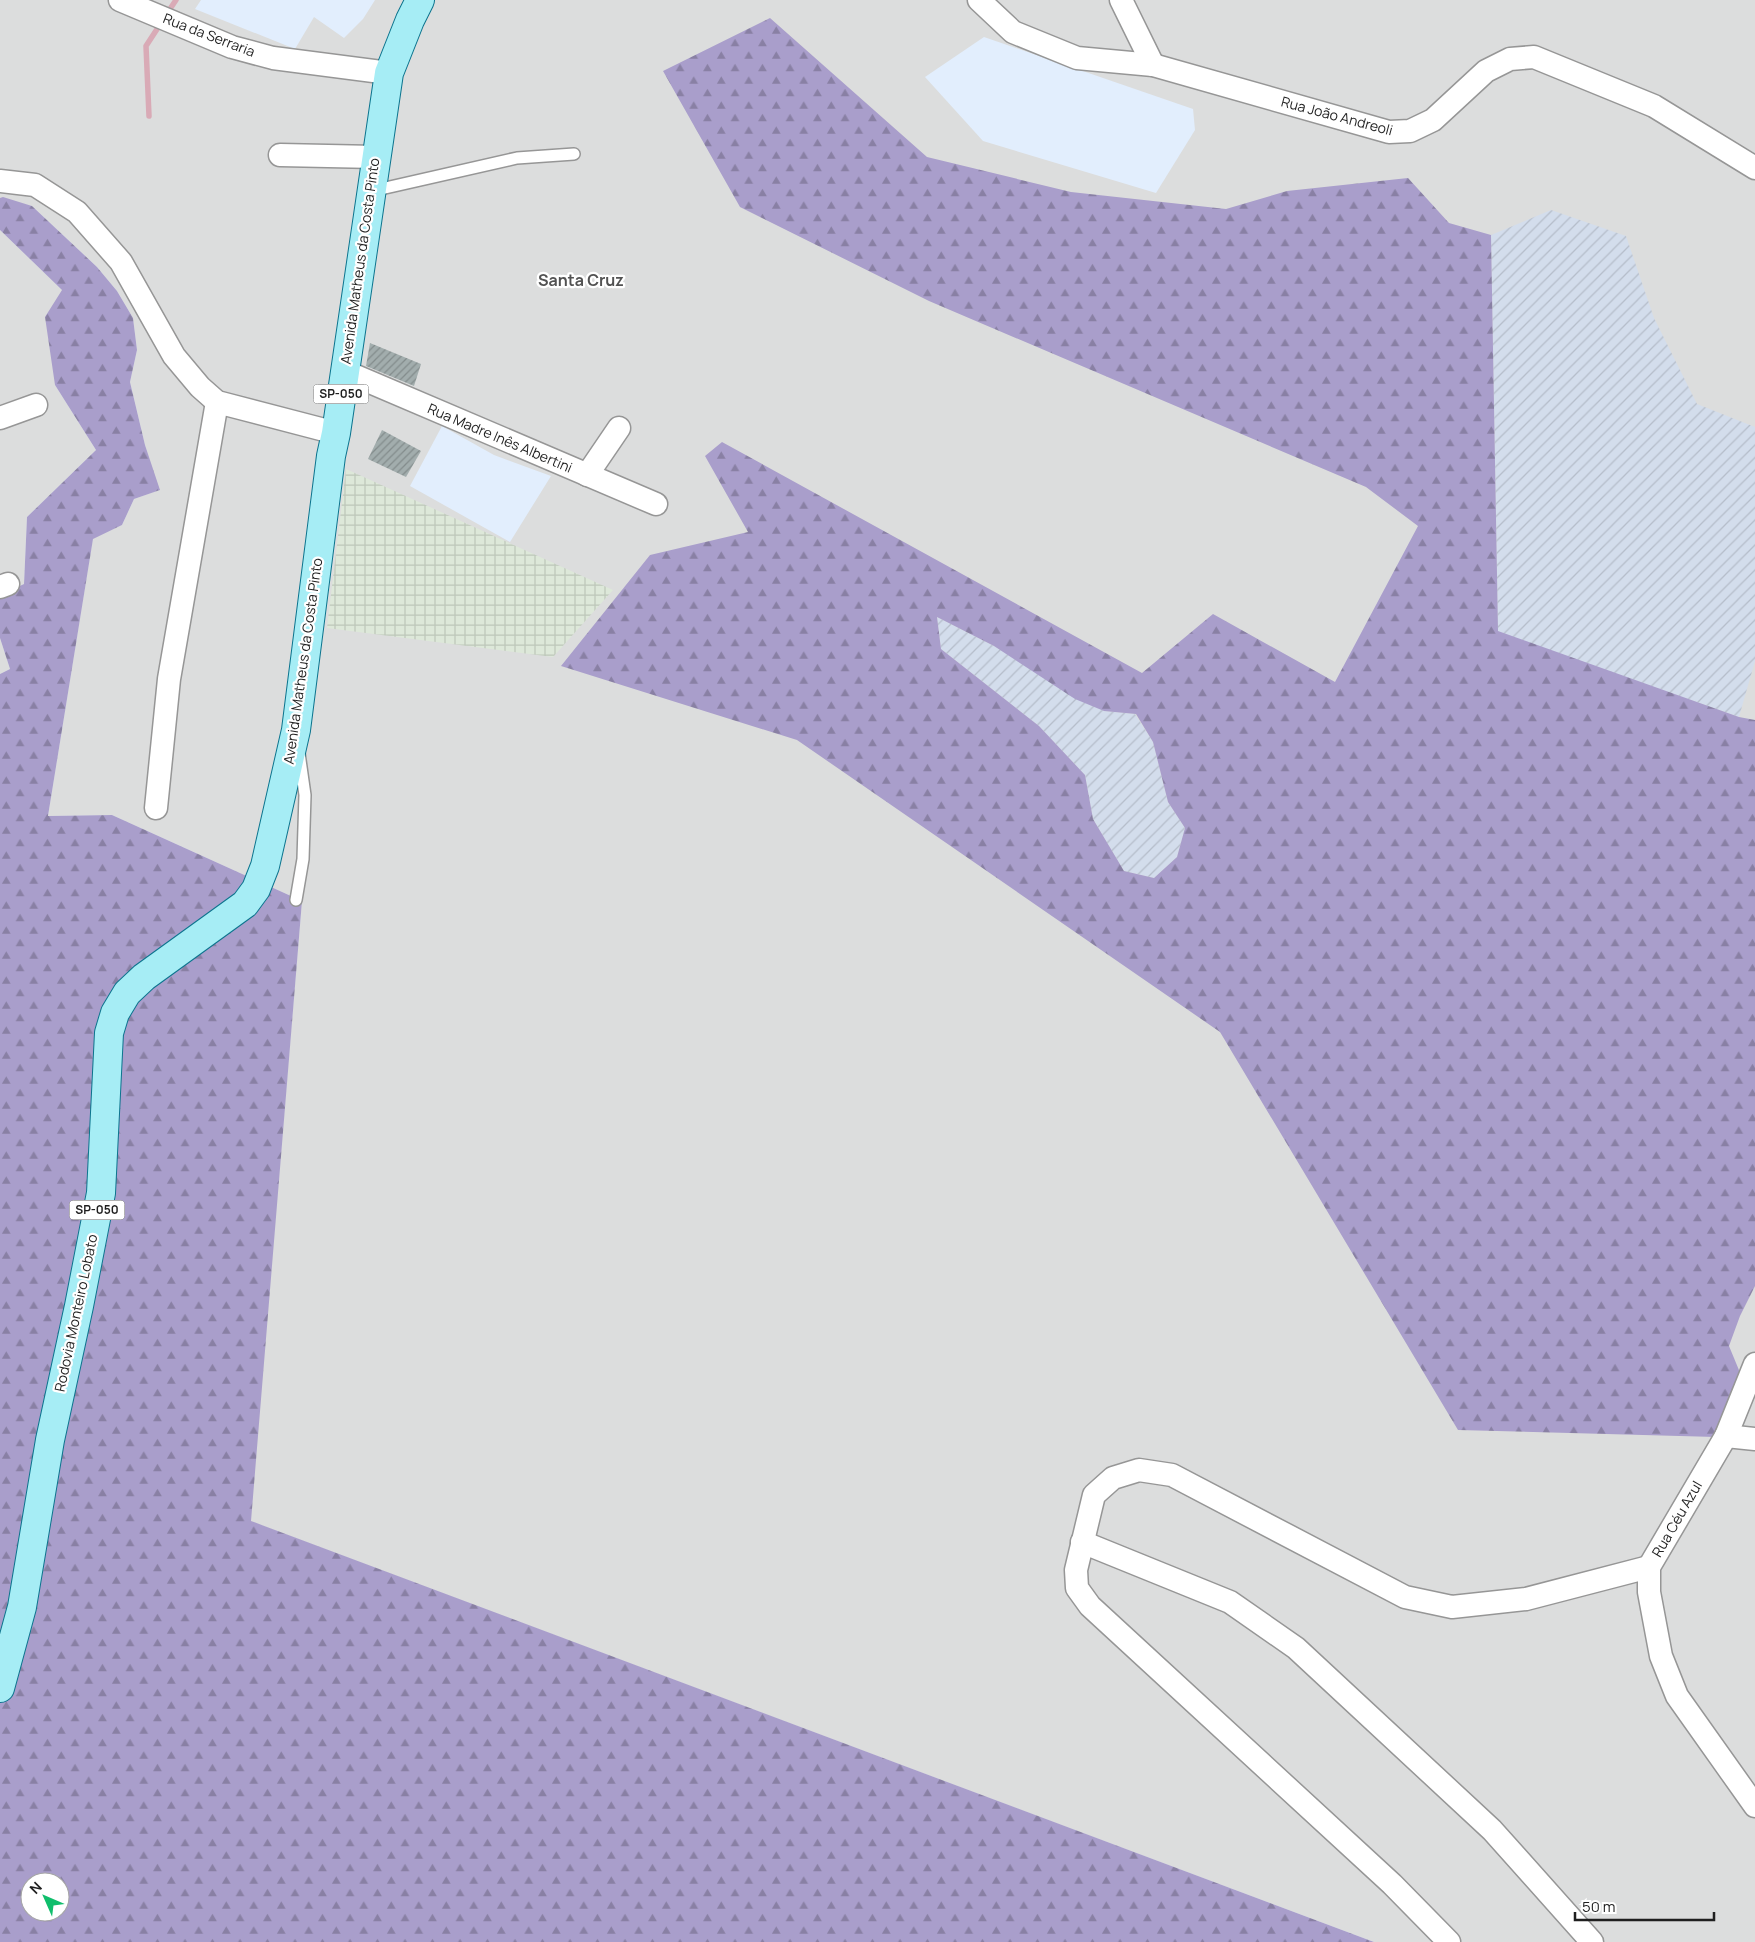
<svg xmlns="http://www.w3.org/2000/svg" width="1755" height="1942" font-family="Manrope,sans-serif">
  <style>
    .residential { fill: #dcdddd }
    .industrial { fill: url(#industrial-grid) }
    .education { fill: #e2eefd }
    .farmland { fill: url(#farmland-furrows) }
    .forest { fill: url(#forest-firs); fill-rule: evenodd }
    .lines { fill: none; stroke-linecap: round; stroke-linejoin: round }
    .stream { stroke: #d9aab6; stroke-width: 5.5 }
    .building { fill: url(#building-hatch) }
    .service-casing { stroke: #969696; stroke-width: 14 }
    .minor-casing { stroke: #969696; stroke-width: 25 }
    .primary-casing { stroke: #0c748e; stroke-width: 30 }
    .service { stroke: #fff; stroke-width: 11 }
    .minor { stroke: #fff; stroke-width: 22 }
    .primary { stroke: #a6edf5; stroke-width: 28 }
    .labels { text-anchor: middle; stroke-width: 4.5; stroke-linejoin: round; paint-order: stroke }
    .shield { fill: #fff; stroke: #626262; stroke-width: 1 }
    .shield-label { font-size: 12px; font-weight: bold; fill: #1f1f1f }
    .street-label { font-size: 14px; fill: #1f1f1f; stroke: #fff }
    .quarter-label { font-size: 16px; font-weight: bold; fill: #525252; stroke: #fff }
  </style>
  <defs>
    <pattern id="industrial-grid" width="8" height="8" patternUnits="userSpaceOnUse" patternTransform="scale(1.25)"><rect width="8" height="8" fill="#dde8d9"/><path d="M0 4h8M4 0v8" fill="none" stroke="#bdc7ba"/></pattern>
    <pattern id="farmland-furrows" width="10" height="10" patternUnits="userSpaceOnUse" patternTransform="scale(1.25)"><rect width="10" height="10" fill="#d3ddec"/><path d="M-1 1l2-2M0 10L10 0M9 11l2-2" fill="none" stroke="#b5bdca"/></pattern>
    <pattern id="forest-firs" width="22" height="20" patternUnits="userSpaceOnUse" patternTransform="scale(1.25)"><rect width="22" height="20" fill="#a99ecb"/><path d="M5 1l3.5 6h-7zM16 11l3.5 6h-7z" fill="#8980a4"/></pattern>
    <pattern id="building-hatch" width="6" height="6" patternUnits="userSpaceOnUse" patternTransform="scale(1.25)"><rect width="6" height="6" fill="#a2adad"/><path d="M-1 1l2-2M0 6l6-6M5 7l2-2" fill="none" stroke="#838c8c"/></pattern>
  </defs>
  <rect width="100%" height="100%" fill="#e6edef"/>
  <g class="residential">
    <path d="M0,0H1755V1942H1374L250,1521L302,901L112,815L48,816L93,538L122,525L134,499L159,490L145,445L130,382L137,350L133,318L117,291L97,267L32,206L0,198Z"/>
    <path d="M0,230L62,290L55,385L96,450L27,517L24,584L0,595Z"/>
    <path d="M0,638L10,669L0,674Z"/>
  </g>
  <path class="industrial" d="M346,469L613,590L553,657L327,628Z"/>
  <g class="education">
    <path d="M201,0H375L363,19L344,38L314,17L295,49L195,9Z"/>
    <path d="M984,37L1193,109L1195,130L1156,193L983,141L925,77Z"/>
    <path d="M442,426L494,455L551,476L510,542L410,486Z"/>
  </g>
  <g class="farmland">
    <path d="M1551,210L1626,236L1654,318L1697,404L1755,427V661L1739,717L1498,632L1491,235Z"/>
    <path d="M937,617L994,646L1104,711L1135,714L1153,742L1168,802L1185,828L1177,857L1154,878L1124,871L1093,819L1085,775L1039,726L941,649Z"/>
  </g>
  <g class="forest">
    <path d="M770,18L927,157L1071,192L1226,209L1287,191L1408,178L1449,223L1491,235L1498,631L1739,717L1755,720V1286L1740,1316L1729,1346L1741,1375L1716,1437L1458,1430L1220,1032L797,740L561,666L650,555L748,532L705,456L722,442L1142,673L1213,614L1335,682L1418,526L1366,487L929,301L740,207L663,71ZM937,617L994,646L1075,699L1104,711L1136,714L1153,742L1168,802L1185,828L1177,857L1154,878L1124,871L1093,819L1085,775L1039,726L941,649Z"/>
    <path d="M3,197L32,206L97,267L117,291L133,318L137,350L130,382L145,445L160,490L134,499L122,525L93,539L48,816L112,815L302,901L251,1521L1374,1942H0V674L10,669L0,638V595L24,584L27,517L96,450L55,385L45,317L62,290L0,230V198ZM30,1882H60V1912H30Z"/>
  </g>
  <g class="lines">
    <g class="stream">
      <path d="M166,15L176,0"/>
      <path d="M149,116L146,46L161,23"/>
    </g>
  </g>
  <g class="building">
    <path d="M370,343L421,364L414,386L366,366Z"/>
    <path d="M382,430L421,451L406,477L368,459Z"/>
  </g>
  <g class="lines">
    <defs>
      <g id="service">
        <path d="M372,191L517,158L574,154"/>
        <path d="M296,900L303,859L305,795L299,753"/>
      </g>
      <g id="minor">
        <path d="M120,0L232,47L273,58L389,73"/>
        <path d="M979,0L1013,32L1077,58L1153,65L1389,132L1410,131L1433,120L1486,71L1510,59L1534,57L1654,106L1755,168"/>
        <path d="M1121,0L1153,65"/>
        <path d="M280,155L376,157"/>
        <path d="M0,181L35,185L77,212L121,262L174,356L200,387L217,402L336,433"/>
        <path d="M344,371L656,504"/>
        <path d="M0,418L36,405"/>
        <path d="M587,475L619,428"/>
        <path d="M0,587L8,584"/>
        <path d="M156,808L169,679L217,402"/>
        <path d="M1755,1364L1726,1436L1649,1567V1592L1661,1656L1677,1696L1755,1806"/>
        <path d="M1726,1436L1755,1439"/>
        <path d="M1082,1542L1230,1602L1296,1648L1492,1830L1592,1942"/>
        <path d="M1449,1942L1392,1884L1090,1606L1077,1588L1076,1570L1094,1495L1113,1478L1139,1470L1172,1475L1405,1597L1452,1607L1526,1599L1649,1567"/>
      </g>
      <path id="primary" d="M0,1688L22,1607L50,1440L79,1306L101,1193L109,1033L115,1013L127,993L144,977L245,904L256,889L265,866L296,730L331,456L336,433L389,73L410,20L420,0"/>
    </defs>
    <use href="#service" class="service-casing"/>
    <use href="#minor" class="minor-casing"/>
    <use href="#primary" class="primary-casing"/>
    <use href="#service" class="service"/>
    <use href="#minor" class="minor"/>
    <use href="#primary" class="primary"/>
  </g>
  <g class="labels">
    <g class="shield">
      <rect x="313.5" y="384.5" width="55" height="19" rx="4"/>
      <rect x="69.5" y="1200.5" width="55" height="19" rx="4"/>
    </g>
    <g class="shield-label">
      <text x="341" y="398">SP-050</text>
      <text x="97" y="1214">SP-050</text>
    </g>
    <g class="street-label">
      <text transform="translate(209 35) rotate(21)" y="5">Rua da Serraria</text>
      <text transform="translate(1337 116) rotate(15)" y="5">Rua João Andreoli</text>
      <text transform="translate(360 261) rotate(-82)" y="5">Avenida Matheus da Costa Pinto</text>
      <text transform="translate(500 438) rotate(23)" y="5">Rua Madre Inês Albertini</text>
      <text transform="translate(303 661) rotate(-82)" y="5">Avenida Matheus da Costa Pinto</text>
      <text transform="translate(76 1313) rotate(-78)" y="5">Rodovia Monteiro Lobato</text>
      <text transform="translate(1677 1519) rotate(-60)" y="5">Rua Céu Azul</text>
    </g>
    <g class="quarter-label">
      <text x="581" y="286">Santa Cruz</text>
    </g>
  </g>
  <g transform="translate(45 1897) rotate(315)"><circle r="24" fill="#ffffff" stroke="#a5a5a5"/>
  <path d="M0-4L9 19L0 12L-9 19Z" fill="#10be6c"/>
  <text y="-8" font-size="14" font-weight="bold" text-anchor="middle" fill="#1f1f1f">N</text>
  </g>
  <path d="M1575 1912v8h139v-8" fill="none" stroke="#1f1f1f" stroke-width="2.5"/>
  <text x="1582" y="1912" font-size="15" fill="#1f1f1f" stroke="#ffffff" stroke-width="4" paint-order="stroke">50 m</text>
</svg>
